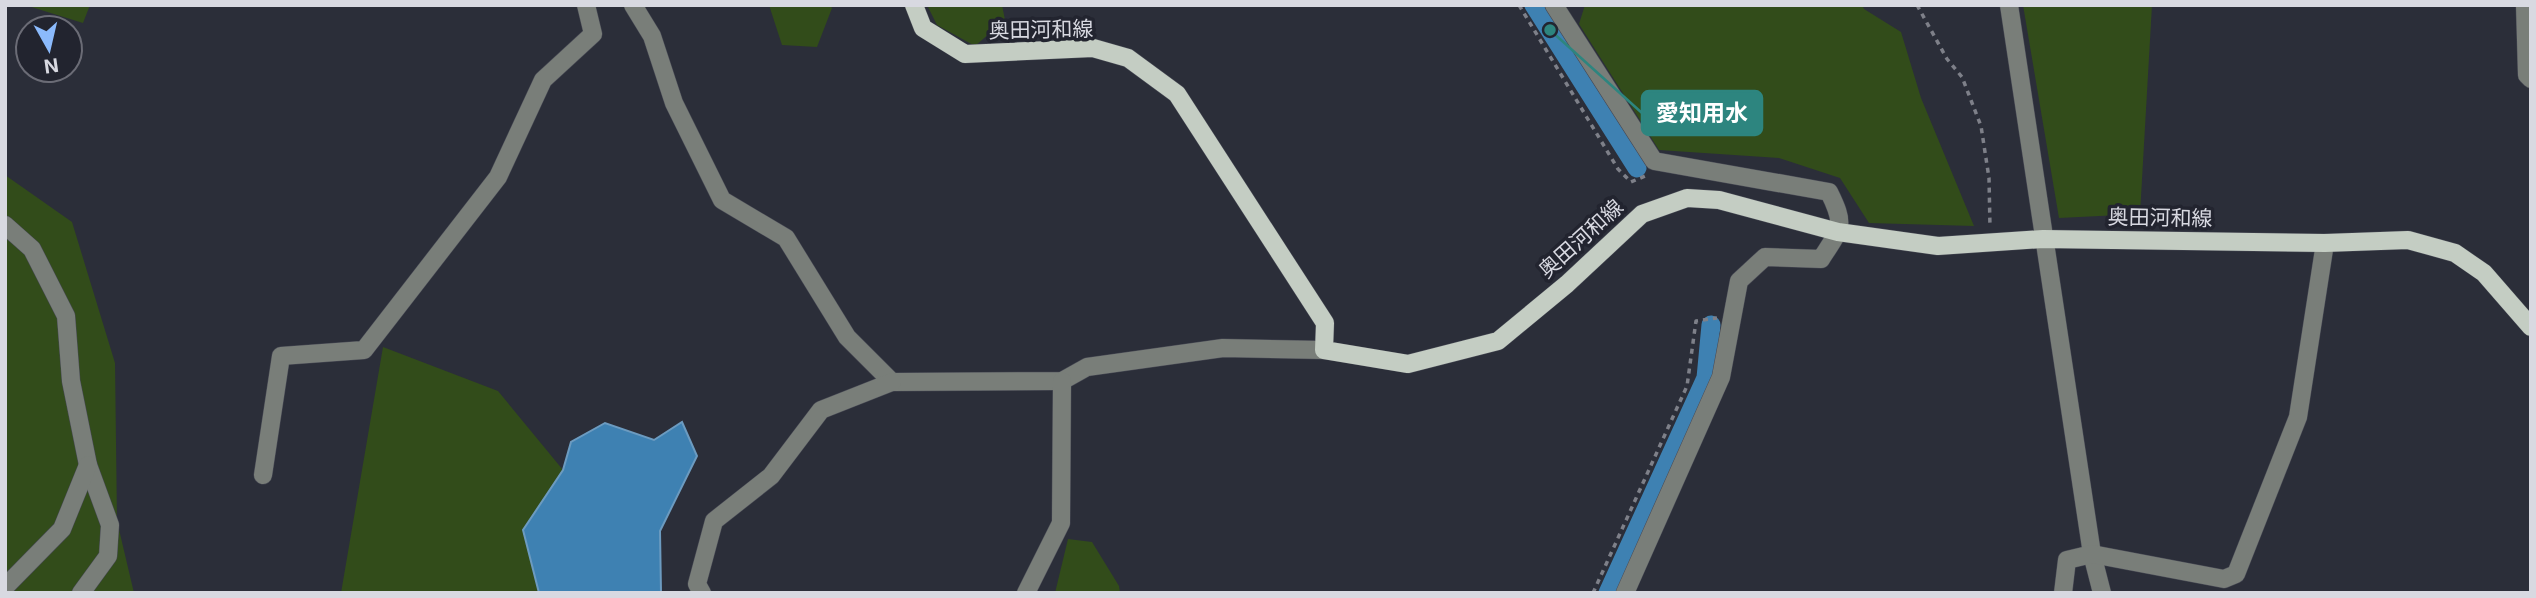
<svg xmlns="http://www.w3.org/2000/svg" width="2536" height="598" font-family="Inter,'Noto Sans JP',sans-serif">
  <style>
    .green { fill: #324c1a }
    .water { fill: #3e81b2; stroke: #6c9bc0; stroke-width: 2 }
    .lines { fill: none; stroke-linecap: round; stroke-linejoin: round }
    .canal { stroke: #3e81b2; stroke-width: 19 }
    .minor-casing { stroke: #474954; stroke-width: 19 }
    .major-casing { stroke: #474954; stroke-width: 19 }
    .path { stroke: #7e8089; stroke-width: 3.5; stroke-dasharray: 5 5; stroke-linecap: butt }
    .minor { stroke: #797e79; stroke-width: 18 }
    .major { stroke: #c4cdc3; stroke-width: 18 }
    .labels { text-anchor: middle; stroke-width: 7; stroke-linejoin: round; paint-order: stroke }
    .street-label { font-size: 21px; fill: #d8d9e1; stroke: #22242f }
    .leader { fill: none; stroke: #2d857f; stroke-width: 2.5 }
    .callout-dot { fill: #2d857f; stroke: #22242f; stroke-width: 2.5 }
    .callout { fill: #2d857f; stroke: #2d857f; stroke-width: 2.5 }
    .callout-label { font-size: 23px; text-anchor: middle; font-weight: bold; fill: #fff }
  </style>
  <rect width="100%" height="100%" fill="#2b2e39"/>
  <g class="green">
    <path d="M25,5H90L83,23Z"/>
    <path d="M769,5H830L832,8L817,47L782,45Z"/>
    <path d="M927,5H1002L1005,20L975,46L937,25Z"/>
    <path d="M1585,5H1862L1864,9L1901,32L1921,98L1974,226L1869,223L1840,178L1779,158L1659,150L1579,24Z"/>
    <path d="M2023,5H2152L2140,214L2059,218Z"/>
    <path d="M5,175L72,222L115,363L117,521L134,593H5Z"/>
    <path d="M383,347L498,391L563,470L523,530L539,593H341Z"/>
    <path d="M1068,539L1092,542L1119,586L1120,593H1055Z"/>
  </g>
  <path class="water" d="M682,422L697,456L660,531L661,593H539L523,530L563,470L571,442L605,423L654,440Z"/>
  <g class="lines">
    <g class="canal">
      <path d="M1534,5L1637,168"/>
      <path d="M1608,593L1706,378L1711,325"/>
    </g>
    <defs>
      <g id="minor">
        <path d="M633,5L652,36L674,103L722,200L786,238L847,337L892,382L1062,381L1087,367L1223,348L1324,350"/>
        <path d="M1554,5L1654,161L1829,192C1846,226 1841,228 1821,259L1765,257L1739,281L1721,377L1625,593"/>
        <path d="M2009,5L2092,554L2102,593"/>
        <path d="M2525,5L2527,75L2531,79"/>
        <path d="M5,225L32,249L66,316L71,381L88,465L110,525L108,556L81,593"/>
        <path d="M263,475L281,356L364,350L498,177L543,80L593,34L586,5"/>
        <path d="M5,587L62,529L88,465"/>
        <path d="M702,593L697,584L714,521L771,476L821,410L892,382"/>
        <path d="M1026,593L1061,523L1062,381"/>
        <path d="M2063,593L2067,560L2092,554L2224,579L2236,574L2298,417L2325,243"/>
      </g>
      <path id="major" d="M914,5L923,28L965,54L1093,48L1128,58L1177,94L1325,323L1324,350L1408,364L1498,341L1567,284L1642,214L1687,198L1719,200L1838,232L1938,246L2043,239L2325,243L2408,240L2455,253L2484,273L2531,327"/>
    </defs>
    <use href="#minor" class="minor-casing"/>
    <use href="#major" class="major-casing"/>
    <g class="path">
      <path d="M1519,5L1618,169L1631,182L1645,176"/>
      <path d="M1917,5L1947,59L1962,77L1981,126L1989,178L1990,227"/>
      <path d="M1593,593L1687,386L1696,321L1717,318"/>
    </g>
    <use href="#minor" class="minor"/>
    <use href="#major" class="major"/>
  </g>
  <g class="labels">
    <g class="street-label">
      <text transform="translate(1041 30) rotate(-1)" y="7">奥田河和線</text>
      <text transform="translate(2160 218) rotate(1)" y="7">奥田河和線</text>
      <text transform="translate(1581 239) rotate(-42)" y="7">奥田河和線</text>
    </g>
  </g>
  <path class="leader" d="M1550 30L1642 113"/>
  <circle class="callout-dot" cx="1550" cy="30" r="7"/>
  <rect class="callout" x="1642" y="91" width="120" height="44" rx="7"/>
  <g class="callout-label">
    <text x="1702" y="121">愛知用水</text>
  </g>
  <rect width="2536" height="598" fill="none" stroke="#d8d9e1" stroke-width="14"/>
  <g transform="translate(49 49) rotate(172)"><circle r="33" fill="#22242f" stroke="#6b6c76" stroke-width="2"/>
  <path d="M0-5L12 26L0 18L-12 26Z" fill="#8bbafc"/>
  <text y="-10" font-size="19" font-weight="bold" text-anchor="middle" fill="#d8d9e1">N</text>
  </g>
</svg>
